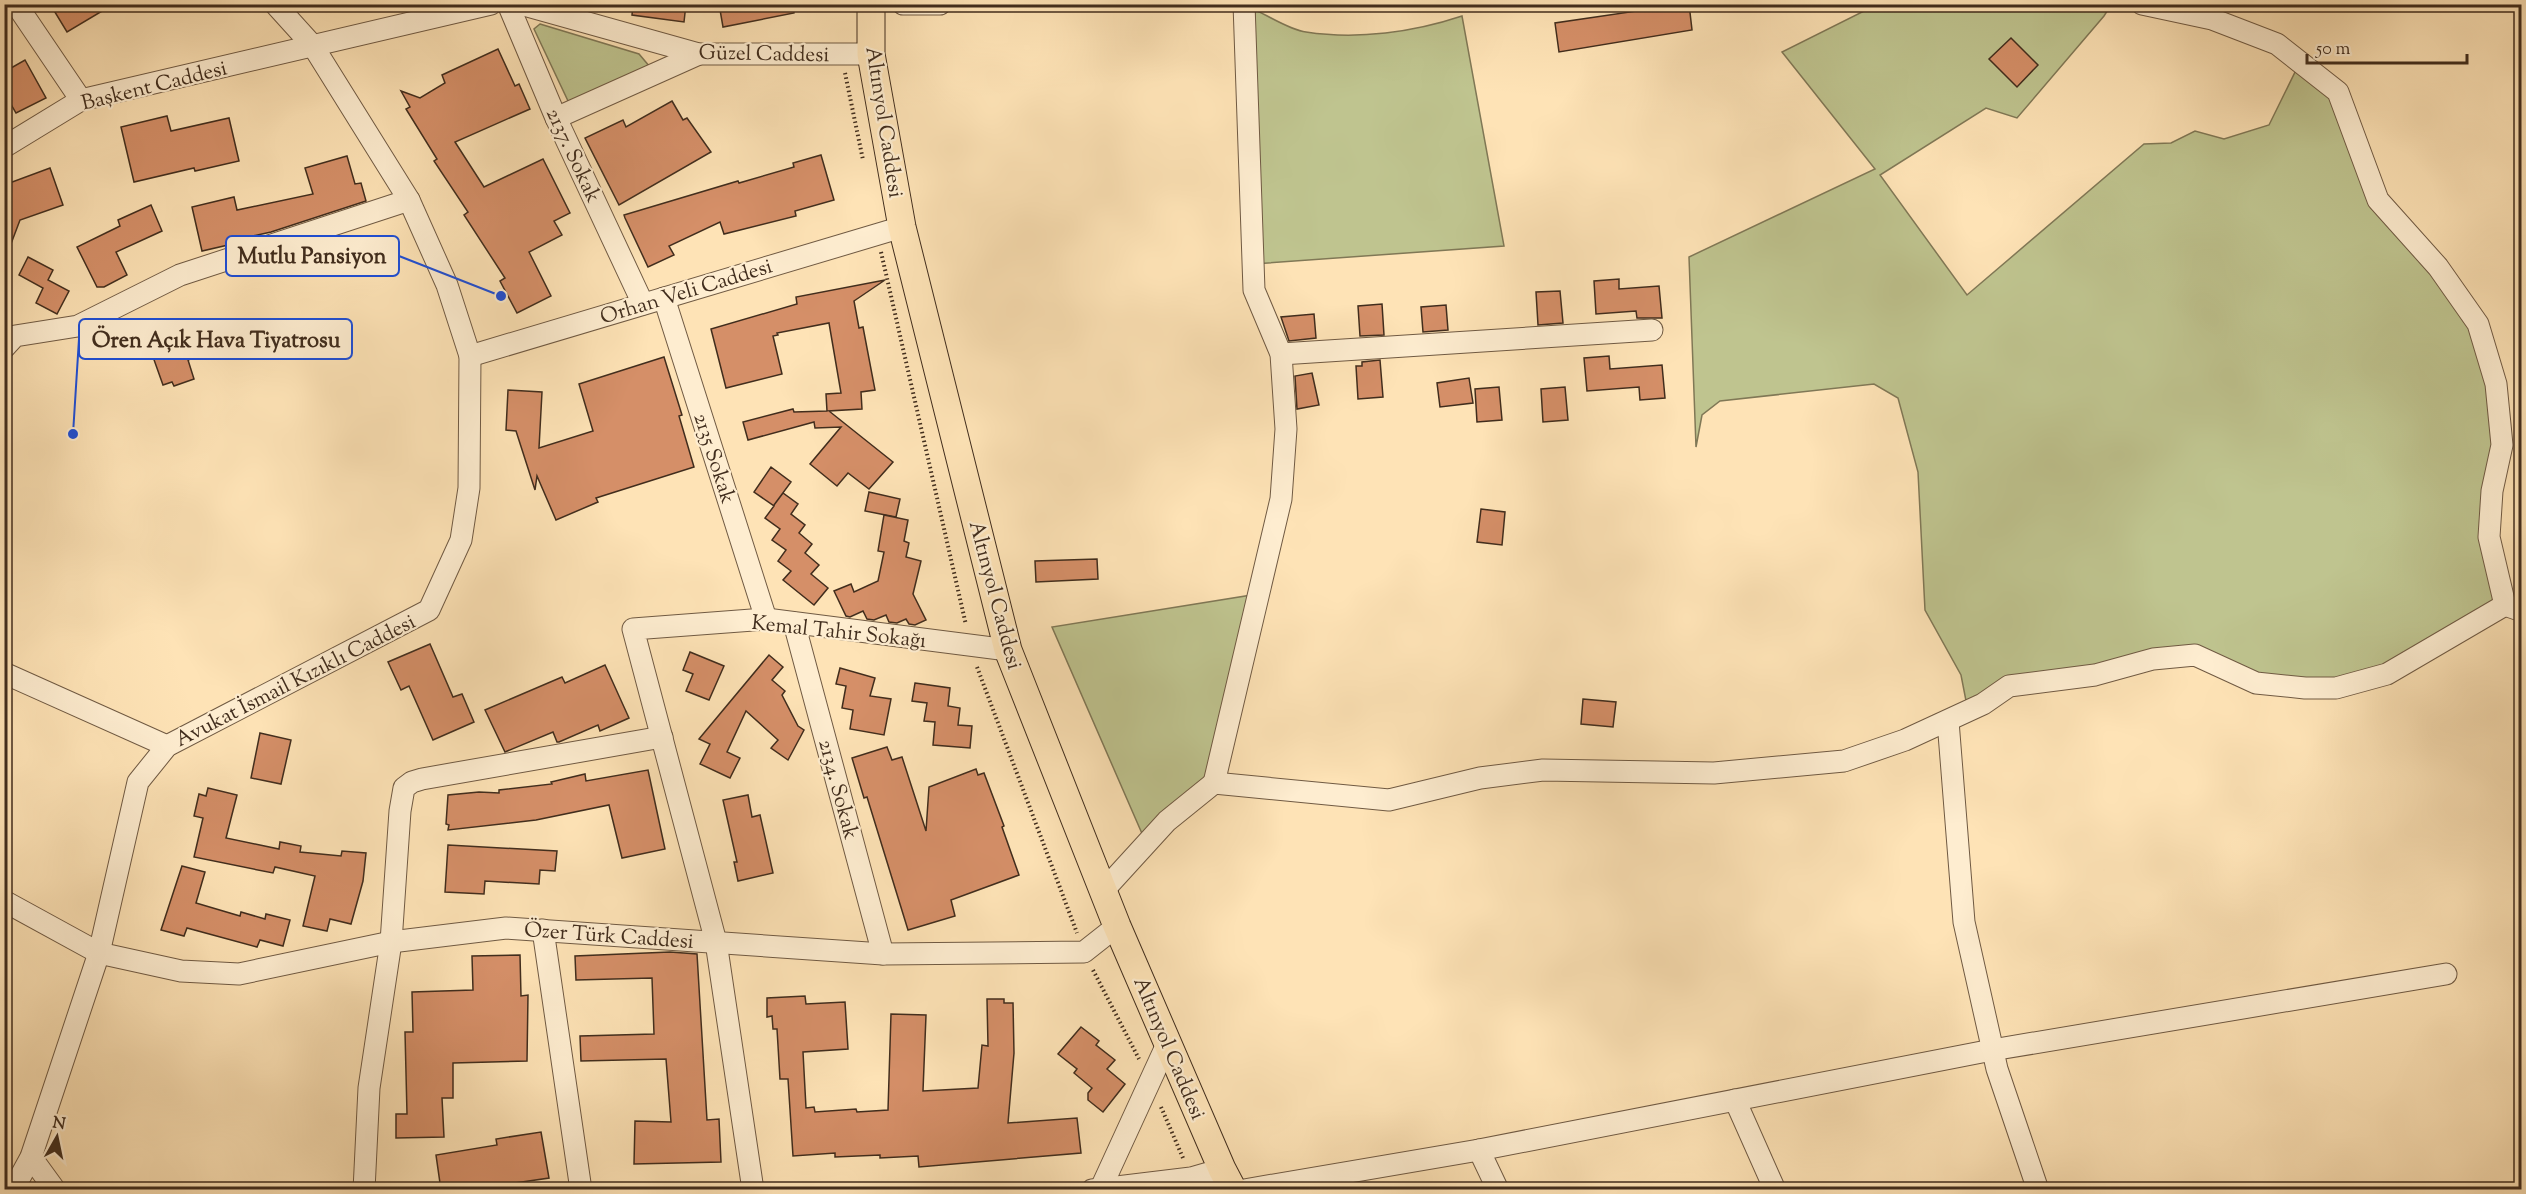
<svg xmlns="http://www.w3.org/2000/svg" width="2526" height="1194" font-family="'Sorts Mill Goudy',serif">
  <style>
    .green { fill: #bfc48f; stroke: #807856; stroke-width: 1.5 }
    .building { fill: #d58f68; stroke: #412d1d; stroke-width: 1.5 }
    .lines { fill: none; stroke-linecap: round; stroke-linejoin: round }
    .minor-casing { stroke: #705a43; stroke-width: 23 }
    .major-casing { stroke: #412d1d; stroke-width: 29 }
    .path { stroke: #412d1d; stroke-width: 4; stroke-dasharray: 1.5 3; stroke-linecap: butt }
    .minor { stroke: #feedd0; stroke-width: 21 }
    .major { stroke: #fee3b6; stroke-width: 27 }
    .labels { text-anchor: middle; stroke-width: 4.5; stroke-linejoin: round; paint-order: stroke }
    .street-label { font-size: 21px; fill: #412d1d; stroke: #feedd0 }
    .leader { fill: none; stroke: #1d4ed8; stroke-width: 2 }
    .callout-dot { fill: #1d4ed8; stroke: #feedd0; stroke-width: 2 }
    .callout { fill: #feedd0; stroke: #1d4ed8; stroke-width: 2 }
    .callout-label { font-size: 22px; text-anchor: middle; font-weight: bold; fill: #412d1d }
  </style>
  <rect width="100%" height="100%" fill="#fee3b6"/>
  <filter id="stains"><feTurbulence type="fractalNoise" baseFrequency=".00333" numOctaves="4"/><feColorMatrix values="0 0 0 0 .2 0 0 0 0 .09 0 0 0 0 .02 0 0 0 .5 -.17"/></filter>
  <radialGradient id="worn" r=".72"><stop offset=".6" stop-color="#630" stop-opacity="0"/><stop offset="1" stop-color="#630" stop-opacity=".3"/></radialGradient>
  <g class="green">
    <path d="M1876,5H2111L2104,16L2017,118L1986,108L1880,175L1967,295L2144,144L2171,143L2195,131L2224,139L2269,125L2300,62L2338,92L2378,200L2438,267L2496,384L2492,491L2505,605L2387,674L2305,688L2195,655L2009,686L1968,711L1961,675L1925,610L1918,472L1898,398L1874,384L1720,401L1702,415L1696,447L1689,257L1875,169L1782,52Z"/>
    <path d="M1255,10C1271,17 1290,30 1306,32C1358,40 1414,32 1462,16L1504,246L1253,264Z"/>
    <path d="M540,24L639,54L650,67L569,103L534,29Z"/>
    <path d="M1258,594L1214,783L1147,845L1052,627Z"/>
  </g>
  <g class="building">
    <path d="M50,4H114L67,32Z"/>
    <path d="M633,4H686L684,22L632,15Z"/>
    <path d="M719,4H793L794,13L723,27Z"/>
    <path d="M1663,4H1689L1692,30L1559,52L1555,23L1637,11L1636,8Z"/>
    <path d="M2011,38L2038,65L2017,87L1989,59Z"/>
    <path d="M498,49L515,86L519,84L530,109L455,142L484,187L543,159L570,213L554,221L562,235L529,252L551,296L517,313L500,281L505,278L464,215L468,212L434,161L437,159L406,109L410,107L401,91L420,98L445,83L442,75Z"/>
    <path d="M25,60L46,98L16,113L4,92V72Z"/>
    <path d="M672,101L683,120L687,118L711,152L619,205L585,138L623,120L626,127Z"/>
    <path d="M167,116L171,131L229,118L239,161L195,171L194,168L134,182L121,127Z"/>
    <path d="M821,155L834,200L795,211L796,216L724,234L720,222L669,246L674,255L648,267L625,218L624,215L738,181L739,183L794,167L793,163Z"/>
    <path d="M347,156L355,184L361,183L366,201L271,232L243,238L244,241L241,242L202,251L192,207L234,197L237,210L313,194L305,168Z"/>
    <path d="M50,168L63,205L20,220L6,257H4V185Z"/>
    <path d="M151,205L162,231L116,252L127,275L104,287H97L77,247L120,226L118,220Z"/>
    <path d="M28,257L53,270L48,280L69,291L57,314L36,303L43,288L19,275Z"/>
    <path d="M1619,279V289L1659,286L1662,318H1637L1636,311L1596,314L1594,281Z"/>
    <path d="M885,280L854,301L859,328L863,327L875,390L861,392L862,409L829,411L893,462L869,489L848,473L837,486L810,464L841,427L815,428L814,422L748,440L743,422L793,409L794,412L827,411L826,394L841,393L829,323L777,333L778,335L773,336L782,374L726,388L711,329L797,304L796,297Z"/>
    <path d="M1560,291L1563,323L1538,325L1536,292Z"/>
    <path d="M1382,304L1384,335L1360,336L1358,306Z"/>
    <path d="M1446,305L1448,330L1423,332L1421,307Z"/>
    <path d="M1314,314L1316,338L1289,341L1281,317Z"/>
    <path d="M177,330L181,342L189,338L196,357L188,360L194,379L174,386L172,382L163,385L147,340Z"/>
    <path d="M1609,356L1610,369L1662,365L1665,398L1640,400L1639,387L1587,391L1584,358Z"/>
    <path d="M664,357L682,415L679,416L694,467L596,498L598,502L556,520L537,476L535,490L516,431L506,430L508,390L542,392L539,448L593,431L579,384Z"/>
    <path d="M1380,360L1383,397L1358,399L1356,366H1362V362Z"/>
    <path d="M1312,373L1319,405L1297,409L1295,376Z"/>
    <path d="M1469,378L1473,403L1440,407L1437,383Z"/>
    <path d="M1499,387L1502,420L1477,422L1475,389Z"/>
    <path d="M1565,387L1568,420L1543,422L1541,389Z"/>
    <path d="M771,467L791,482L774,505L783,493L798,504L791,514L805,525L799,533L812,544L805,553L819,565L811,574L828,588L814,605L783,580L791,571L778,561L786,550L772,540L780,529L765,518L774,506L754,492Z"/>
    <path d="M869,492L900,499L896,517L865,511Z"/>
    <path d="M1481,509L1505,512L1502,545L1477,542Z"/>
    <path d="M884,515L908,520L904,541L909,543L906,557L921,561L913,594L926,620L915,625L909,624L906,619L897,623L889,622L886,615L874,620L867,619L863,611L850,617L846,616L834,591L851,584L854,592L878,581L884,552L878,551Z"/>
    <path d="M1097,559L1098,579L1036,582L1035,561Z"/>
    <path d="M430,644L453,697L462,694L474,722L433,740L409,686L401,690L388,662Z"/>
    <path d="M690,652L724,666L709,700L686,691L693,674L683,670Z"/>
    <path d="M769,655L783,667L772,680L785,691L782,695L798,726L804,730L788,760L771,748L778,740L746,711L727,752L740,758L730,778L700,764L710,744L699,739Z"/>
    <path d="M605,665L629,718L600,731L598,725L559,742H557L553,732L505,752L485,710L562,677L565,683Z"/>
    <path d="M840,668L875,678L870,696L891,699L884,735L850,729L853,710L842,708L846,686L836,684Z"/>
    <path d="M915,683L950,688L948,706L960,708L958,725L972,726L970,748L933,745L935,722L924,721L927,703L912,701Z"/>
    <path d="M1583,699L1616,702L1613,727L1581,724Z"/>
    <path d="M260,733L291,740L281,784L251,778Z"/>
    <path d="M887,747L892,760L902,757L926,831L929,787L976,769L978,775L984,773L1004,826L1002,827L1019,875L951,900L955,916L908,930L867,797L864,798L852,758Z"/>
    <path d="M648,770L665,849L622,858L609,805L536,820L448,830L449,825L446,824L448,795L479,792L499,793V790L552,784L551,782L585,774L586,781Z"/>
    <path d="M208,788L237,795L226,838L279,849L280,842L301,846L300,852L341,856L342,851L366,853L363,881L351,924L330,919L327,931L303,926L315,876L275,867L273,873L194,857L203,818L194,816L199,794L206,796Z"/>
    <path d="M748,795L752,817L760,815L773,873L738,881L734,862H737L723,800Z"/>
    <path d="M448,845L557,851L555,871L540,870L539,884L485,881L484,894L445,892Z"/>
    <path d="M182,866L205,872L196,903L240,916L241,912L265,919L266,914L290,920L283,946L260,940L257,947L187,928L184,936L161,930Z"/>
    <path d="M670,952L697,954L707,1120L719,1119L721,1162L634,1164L635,1121L671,1122L666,1059L581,1061L580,1036L654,1034L652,978L576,980L575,956Z"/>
    <path d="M520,955L521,996L528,995L527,1061L453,1063V1098H442L444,1137L396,1138V1114H407L405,1032H413L412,992L473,990L472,956Z"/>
    <path d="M805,996L806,1004L845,1002L848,1049L803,1052L806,1108L814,1107L815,1112L856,1109L857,1112L888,1110L891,1014L926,1015L923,1091L978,1088L982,1045L988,1046L987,999H1004V1003H1013L1014,1053L1008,1123L1077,1118L1081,1153L919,1167L918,1156L880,1158V1155L835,1157V1153L793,1156L788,1079H780L777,1029H773L772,1016L767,1017V998Z"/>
    <path d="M1081,1027L1099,1041L1096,1045L1115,1060L1107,1069L1125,1084L1103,1112L1088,1100V1093L1092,1088L1074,1073L1077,1069L1058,1054Z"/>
    <path d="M541,1132L549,1178L487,1187V1190H441L436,1155L497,1145L496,1139Z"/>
  </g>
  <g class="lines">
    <defs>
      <g id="minor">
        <path d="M16,4L81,100"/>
        <path d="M508,4L556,118L643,304"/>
        <path d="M520,4L699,54H871"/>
        <path d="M903,4H940"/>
        <path d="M2142,4L2212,19L2277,44L2338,92L2378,200L2438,267L2478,324L2496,384L2502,445L2492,491L2489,537L2505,605L2522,611"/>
        <path d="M556,118L699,54"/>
        <path d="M4,147L81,100L491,4"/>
        <path d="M664,298L766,619"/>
        <path d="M4,348L15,336L78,326L180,275L409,200"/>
        <path d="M1281,354L1652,330"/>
        <path d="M470,356L902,227"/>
        <path d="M794,623L883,954"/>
        <path d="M4,673L167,746"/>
        <path d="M1948,721L1964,922L1997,1069L2038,1190"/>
        <path d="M1214,783L1281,499L1286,429L1281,354L1254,290L1244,4"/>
        <path d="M1104,890L1167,821L1214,783L1389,800L1480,778L1543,770L1714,773L1844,761L1905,740L1983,704L2009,686L2095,675L2153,659L2195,655L2256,683L2305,688H2336L2387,674L2505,605"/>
        <path d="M4,901L99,953L181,971L239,974L391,942L506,928L883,954L1084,952L1117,926"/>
        <path d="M543,930L581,1190"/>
        <path d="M1735,1100L1775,1190"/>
        <path d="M1479,1150L1498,1190"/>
        <path d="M31,1157L55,1190"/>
        <path d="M1101,1188L1168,1042"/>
        <path d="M13,1190L31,1157L99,953L138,782L167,746L429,610L461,540L469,488L470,356L447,285L409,200L313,46L275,4"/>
        <path d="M364,1190L369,1088L391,942L400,811L404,788L412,782L422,779L662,737"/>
        <path d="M753,1190L716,942L633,629L766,619L1008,650"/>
        <path d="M1092,1190L1191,1178L1222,1169"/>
        <path d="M1244,1190L1479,1150L1992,1050L2446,974"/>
      </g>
      <path id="major" d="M871,4V54L902,227L1008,650L1117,926L1222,1169L1233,1190"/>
    </defs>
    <use href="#minor" class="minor-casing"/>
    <use href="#major" class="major-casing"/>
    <g class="path">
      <path d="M845,73L863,160"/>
      <path d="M881,252L966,625"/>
      <path d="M977,667L1077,933"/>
      <path d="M1093,970L1139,1059"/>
      <path d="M1161,1107L1183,1158"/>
    </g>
    <use href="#minor" class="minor"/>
    <use href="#major" class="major"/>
  </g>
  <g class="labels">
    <g class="street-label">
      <text transform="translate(764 53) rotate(1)" y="7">Güzel Caddesi</text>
      <text transform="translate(154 85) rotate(-14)" y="7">Başkent Caddesi</text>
      <text transform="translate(885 122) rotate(81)" y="7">Altınyol Caddesi</text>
      <text transform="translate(574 155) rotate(65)" y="7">2137. Sokak</text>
      <text transform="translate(686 291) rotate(-17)" y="7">Orhan Veli Caddesi</text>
      <text transform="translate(715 458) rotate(72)" y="7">2135 Sokak</text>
      <text transform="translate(996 595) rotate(75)" y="7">Altınyol Caddesi</text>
      <text transform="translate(839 631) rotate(6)" y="7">Kemal Tahir Sokağı</text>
      <text transform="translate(295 680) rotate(-27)" y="7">Avukat İsmail Kızıklı Caddesi</text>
      <text transform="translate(839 789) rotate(75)" y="7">2134. Sokak</text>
      <text transform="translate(609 935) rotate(4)" y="7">Özer Türk Caddesi</text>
      <text transform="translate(1170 1048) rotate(67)" y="7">Altınyol Caddesi</text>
    </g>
  </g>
  <path class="leader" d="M501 296L399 256M73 434L79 339"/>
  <g class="callout-dot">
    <circle cx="501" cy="296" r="6"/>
    <circle cx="73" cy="434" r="6"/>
  </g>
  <g class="callout">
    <rect x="226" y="236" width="173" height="40" rx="6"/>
    <rect x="79" y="319" width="273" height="40" rx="6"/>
  </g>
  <g class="callout-label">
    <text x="312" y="263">Mutlu Pansiyon</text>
    <text x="216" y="347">Ören Açık Hava Tiyatrosu</text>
  </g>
  <rect width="2526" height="1194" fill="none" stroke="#fee3b6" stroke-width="24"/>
  <rect x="6" y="6" width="2514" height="1182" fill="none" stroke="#412d1d" stroke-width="3"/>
  <rect x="12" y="12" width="2502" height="1170" fill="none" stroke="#412d1d" stroke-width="1.5"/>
  <g transform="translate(57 1137) rotate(9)" stroke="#feedd0" stroke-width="4.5" paint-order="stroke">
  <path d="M0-4.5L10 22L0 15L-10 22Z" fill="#412d1d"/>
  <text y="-9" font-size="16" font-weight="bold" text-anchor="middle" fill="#412d1d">N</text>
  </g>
  <path d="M2307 54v9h160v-9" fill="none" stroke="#412d1d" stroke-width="3"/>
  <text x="2316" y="54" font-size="18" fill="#412d1d" stroke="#feedd0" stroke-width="4.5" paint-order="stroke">50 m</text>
  <rect width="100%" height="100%" filter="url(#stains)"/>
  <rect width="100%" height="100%" fill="url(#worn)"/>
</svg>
